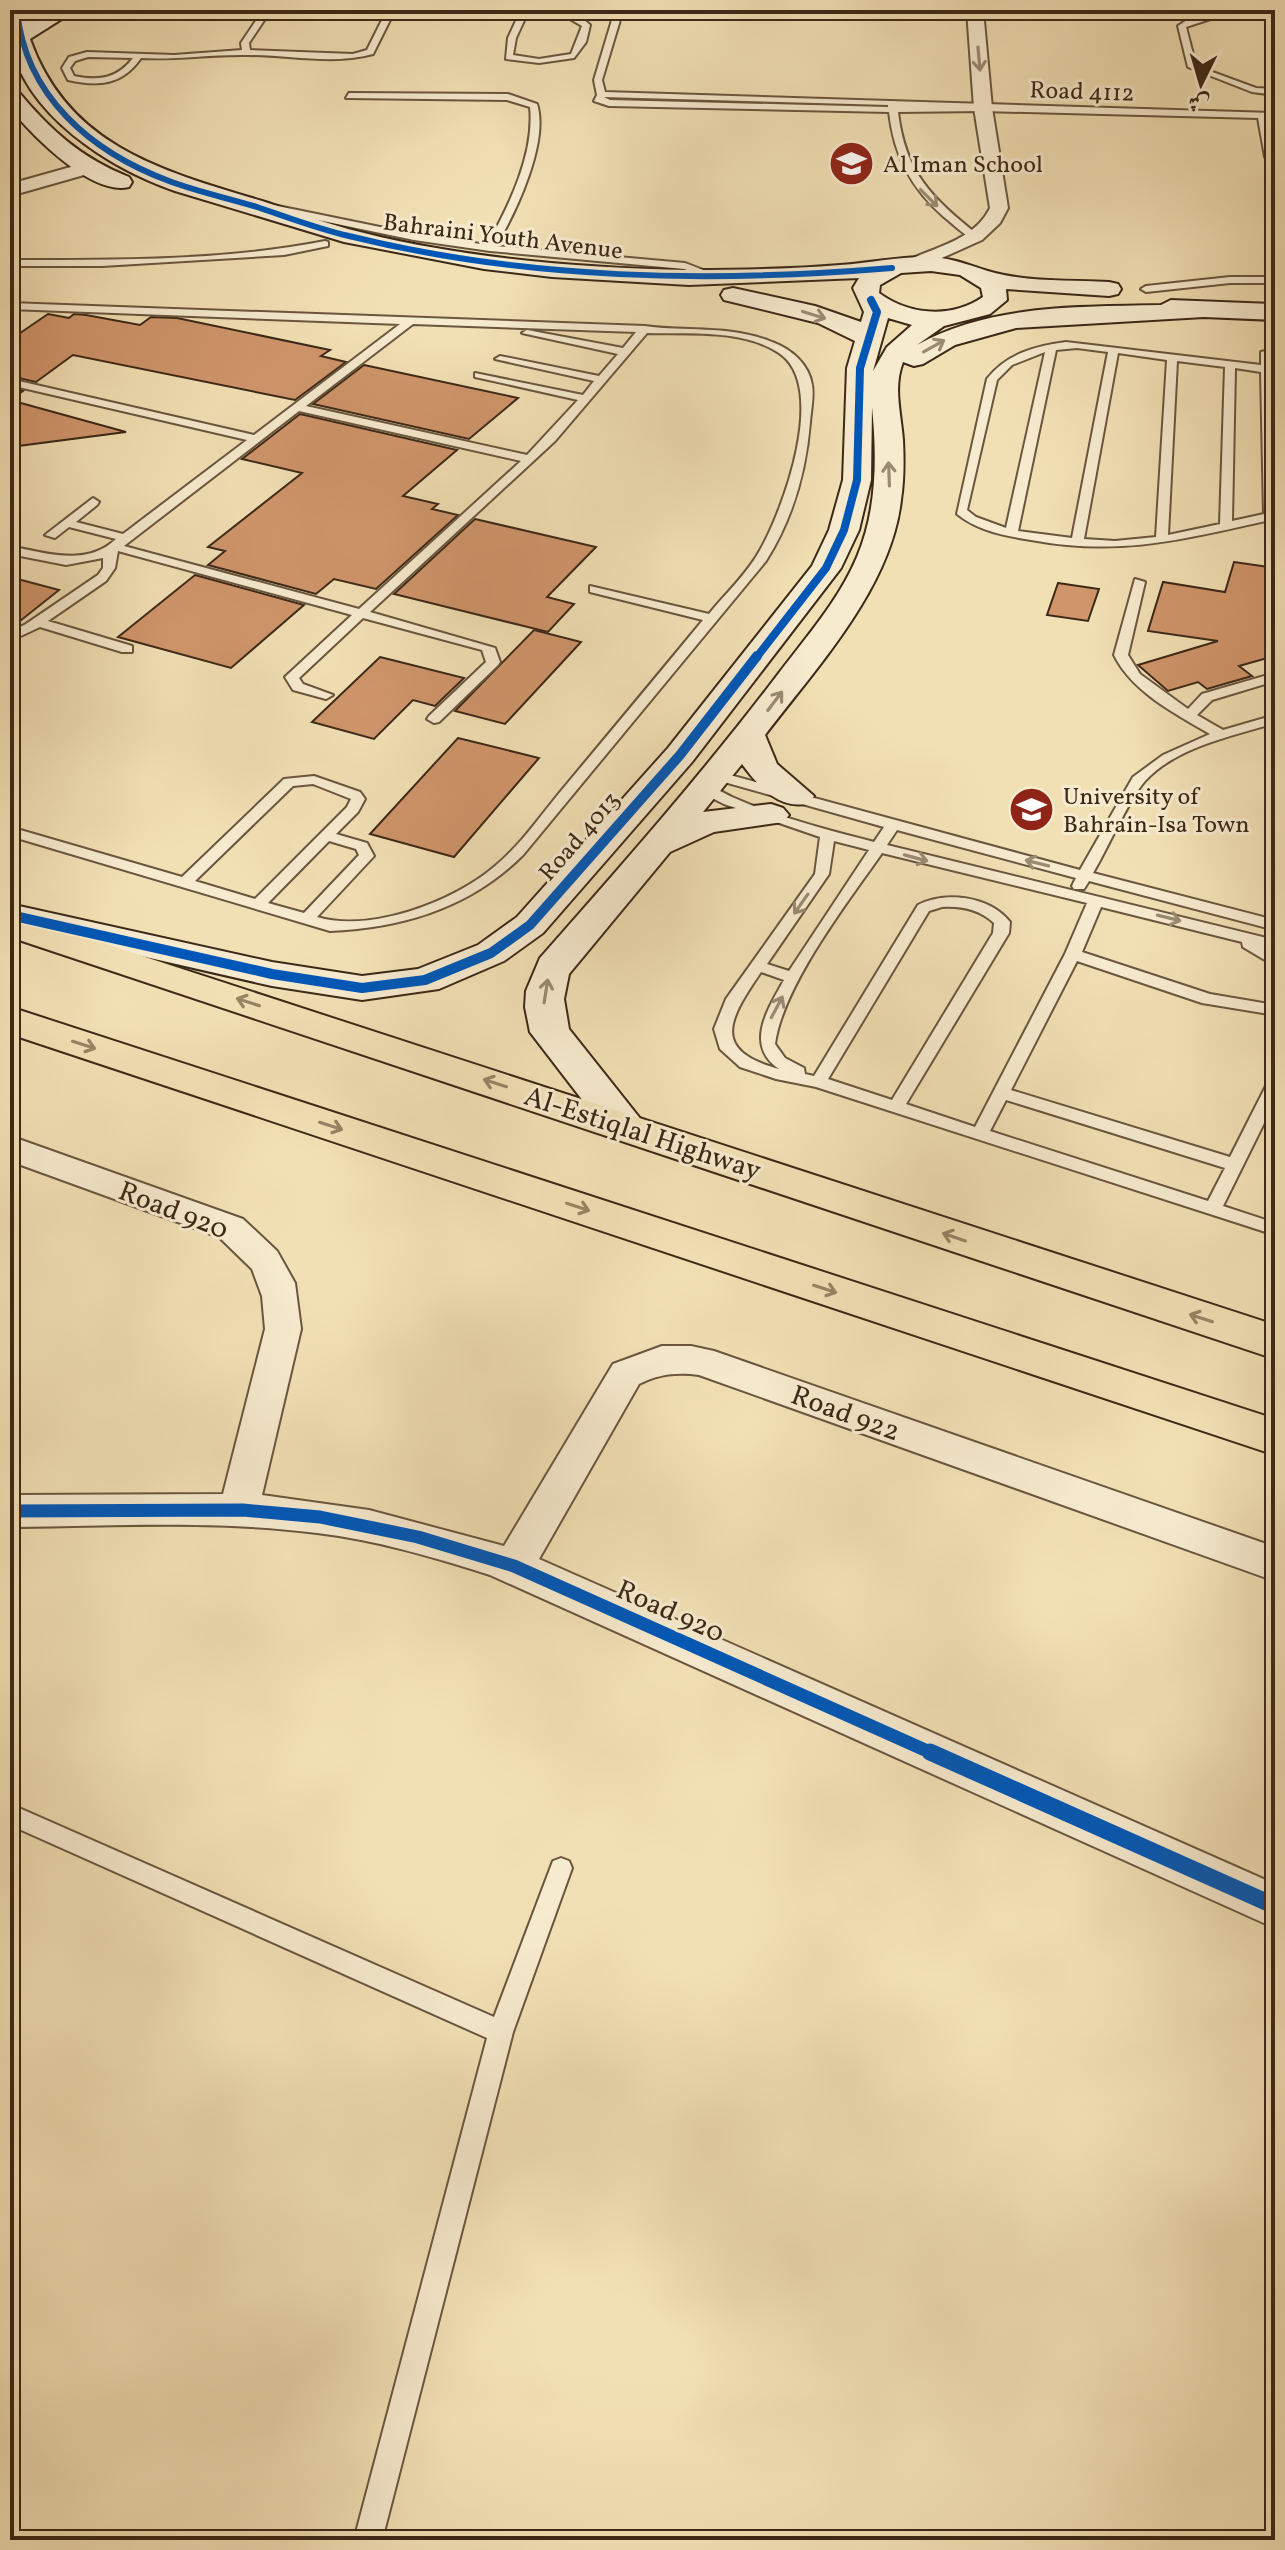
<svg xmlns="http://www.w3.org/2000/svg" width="1285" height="2550" font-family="Vollkorn,Amiri,serif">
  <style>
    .building { fill: #d0956b; stroke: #3c2817; stroke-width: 2 }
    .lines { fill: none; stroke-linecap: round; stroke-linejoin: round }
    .lane-casing { stroke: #6a563e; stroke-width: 4 }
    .street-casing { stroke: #6a563e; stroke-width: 4 }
    .secondary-casing { stroke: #3c2817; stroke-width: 4 }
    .primary-casing { stroke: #3c2817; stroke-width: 4 }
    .lane { fill: #f7ebcf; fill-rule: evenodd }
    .street { fill: #f7ebcf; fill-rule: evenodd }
    .secondary { fill: #f7ebcf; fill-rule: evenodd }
    .primary { fill: #f2e0b5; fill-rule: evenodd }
    .cycleway-far4-casing { stroke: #f7ebcf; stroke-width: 8 }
    .cycleway-far3-casing { stroke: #f7ebcf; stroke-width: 11 }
    .cycleway-far2-casing { stroke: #f7ebcf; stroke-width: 14 }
    .cycleway-far1-casing { stroke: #f7ebcf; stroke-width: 18 }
    .cycleway-casing { stroke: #f7ebcf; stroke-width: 22 }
    .cycleway-far4 { stroke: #0057b8; stroke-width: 6 }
    .cycleway-far3 { stroke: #0057b8; stroke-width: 8 }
    .cycleway-far2 { stroke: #0057b8; stroke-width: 10 }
    .cycleway-far1 { stroke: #0057b8; stroke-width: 13 }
    .cycleway { stroke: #0057b8; stroke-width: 17 }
    .oneway { stroke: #9a8a73 }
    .oneway2 { stroke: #978466 }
    .labels { text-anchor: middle; stroke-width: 6; stroke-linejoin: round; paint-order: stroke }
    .far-street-label { font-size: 24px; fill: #3c2817; stroke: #f7ebcf }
    .far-poi-label { font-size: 24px; fill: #3c2817; stroke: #f7ebcf; text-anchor: start }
    .street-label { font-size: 28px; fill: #3c2817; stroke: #f7ebcf }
  </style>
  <rect width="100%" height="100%" fill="#f2e0b5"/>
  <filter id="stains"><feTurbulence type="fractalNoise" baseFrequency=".0025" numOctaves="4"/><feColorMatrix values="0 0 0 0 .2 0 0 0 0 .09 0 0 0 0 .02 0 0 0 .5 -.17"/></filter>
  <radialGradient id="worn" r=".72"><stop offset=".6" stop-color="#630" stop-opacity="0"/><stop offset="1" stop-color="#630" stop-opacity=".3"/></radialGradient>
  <g class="building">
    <path d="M48,314L69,318L74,314L86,315L140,325L151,317L177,318L330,350L321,356L346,362L295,400L73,355L36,382L10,376V340Z"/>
    <path d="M364,365L518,398L469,439L313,404Z"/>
    <path d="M10,388L23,391L10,400L126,432L10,447Z"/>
    <path d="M300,414L457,450L403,496L438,504L432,509L458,515L376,589L334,579L316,594L208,565L225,551L208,547L302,473L242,459Z"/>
    <path d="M475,519L596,547L547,597L574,604L548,632L394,594Z"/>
    <path d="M1234,562L1275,568V656L1239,666L1252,676L1207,689L1198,682L1168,691L1138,665L1218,641L1148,631L1163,582L1225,592Z"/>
    <path d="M195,575L304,605L231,668L118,637Z"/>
    <path d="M10,577L59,590L10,629Z"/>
    <path d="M1058,583L1099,589L1088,621L1047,615Z"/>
    <path d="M534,630L581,642L505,724L455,711Z"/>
    <path d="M380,657L464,678L435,706L413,700L374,739L312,722Z"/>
    <path d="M458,738L539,758L454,857L370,834Z"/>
  </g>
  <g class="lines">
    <defs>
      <g id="lane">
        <path d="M263,10H271L249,43L250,50L353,54L367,50L387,10H395L373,54C333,65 289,55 248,55C212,54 177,60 141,58C122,85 99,87 68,80L62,68L69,57L87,52L174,55L242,50L241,43ZM88,57L133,58C117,79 99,81 74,76L70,68L75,61Z"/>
        <path d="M494,10H561L581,17L590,25L586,42L574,58L539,63L506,59L508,38L520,12ZM528,12L565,16L582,26L571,54L539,59L513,55L516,38Z"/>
        <path d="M615,10H623L602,80L605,92L1275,113V119L1267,118L1275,165L1265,157L1258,118L983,111L898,112C905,173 932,198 978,235V239L975,240C964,235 954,225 944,217C911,188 894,156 889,112L609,106L594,101L597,95L594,80ZM604,97L888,105V107L610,100Z"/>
        <path d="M1223,10H1275V13L1232,12L1186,27L1196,66L1256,88L1275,89V95L1252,92L1188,67L1178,26L1190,18Z"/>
        <path d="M349,93L508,94L537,104C549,142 516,212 496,246L685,263L719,276L714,279L684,269L490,251L414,240L265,209L263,207L268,204L414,234L487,245C509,206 535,153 530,107L507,100L346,98Z"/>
        <path d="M325,241L328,242V246L284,255L102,266H10V260C114,260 223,261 325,241Z"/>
        <path d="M1230,277H1275V283H1230L1146,292L1141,289L1146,286Z"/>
        <path d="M10,303L645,326C688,332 731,325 772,342C791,349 809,364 812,385C814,396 811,410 810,422C806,472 793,518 766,561L523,855C470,908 403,928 330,931L10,836V827L182,877L284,779L314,776L360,792L365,799L358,812L336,834L367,843L374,856L317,917C370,933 453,902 494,867C522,844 543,812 566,785C612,730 658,675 703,620L590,592V586L709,614C725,594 746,575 759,552C783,511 829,386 779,353C743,329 689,334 647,333L555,441L370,612L495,648L500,662L498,665L439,722L434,723L427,719L429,716L486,662L482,650L363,618L299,678L303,684L333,695L326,699L293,690L285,677L352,615L118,551L115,568L106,581L48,621L132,646V652H122L40,627L10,641V632L26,624L98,575L103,568V558L66,565L10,554V546C45,553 87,567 116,539L69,527L55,538L45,535L93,498L99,502L97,505L76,522L123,534L247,440L10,385V379L254,435L400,324L10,309ZM413,324L636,332L623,348L527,330L522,333L618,354L599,376L500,356L495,359L594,381L583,395L475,373V377L578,400L527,455L306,406ZM299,411L521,461L359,609L124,546ZM313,784L351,799L347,807L255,899L195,881L293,786ZM329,841L356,849L359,855L304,913L268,903Z"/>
        <path d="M1066,342L1261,365V352L1270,350L1275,519C1187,538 1122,557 1031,540C1005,536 978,531 957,514L987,379C1006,354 1035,346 1066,342ZM1077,348L1108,352L1072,538L1018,531L1056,350ZM1045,352L1006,528L976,517L967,510L997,380L1012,365ZM1118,353L1167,360L1156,537L1115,541L1084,539ZM1177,361L1225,367L1220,524L1168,535ZM1235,368L1261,372L1264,514L1232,521Z"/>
        <path d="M1135,579L1145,582L1128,655L1140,674L1188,709L1202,694L1275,673V681L1212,700L1197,715L1223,730L1275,715V723C1232,736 1176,747 1145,781C1129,799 1107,850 1093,873L1275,920V930L1089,881L1084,889H1074L1072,886L1076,878L897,830L887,845L1275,940V950L1264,947L1275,954V966L1243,947L1242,942L1101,907L1082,952L1210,994L1275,1005V1015L1202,1003L1077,961L1011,1090L1230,1157L1267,1084L1275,1078V1101L1223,1206L1275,1223V1235L816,1087L776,1079L740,1067L720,1049L714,1029L726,999L815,874L820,837L724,804L698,791V785C710,783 721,792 732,797C777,817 827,830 874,842L884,827L710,778V772L715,771L1080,870L1133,777L1163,755L1210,734C1176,714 1132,692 1114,655ZM834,841L869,850L789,971L767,964L829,874ZM882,853L1087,903L1065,954L975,1127L906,1104L1009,933L1010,922C989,896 946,891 918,905L814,1076L805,1074L804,1068L785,1058L775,1044C783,985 848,902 882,853ZM942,907C961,906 979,909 994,923L993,933L892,1100L828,1079L929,911ZM761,972L784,980C768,1009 744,1045 779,1069C709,1050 730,1018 761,972ZM1006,1100L1225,1168L1208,1201L990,1131Z"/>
        <path d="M10,1804L494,2017L553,1861L561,1858L569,1861L572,1868L513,2032L382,2540H354L487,2038L10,1825Z"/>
      </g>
      <g id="street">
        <path d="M10,10H56L48,15L10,17Z"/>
        <path d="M967,10H983L992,108L1008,208L1000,223L982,240L915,270L905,264L908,260C937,247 975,239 990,208L974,108Z"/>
        <path d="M85,163L94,169L91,173L10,196V184Z"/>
        <path d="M10,1136L243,1219L277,1251L295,1283L301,1329L262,1495L369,1510L504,1546L613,1364L662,1346H691L714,1351L1275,1547V1581L699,1375C677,1372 659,1374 639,1384L539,1559L1275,1884V1928L490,1575C433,1557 376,1540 317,1533C215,1520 112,1526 10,1527V1495L223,1494L265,1329L262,1296L252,1269L219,1237L10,1161Z"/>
      </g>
      <g id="secondary">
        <path d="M10,10H27L28,21L50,10H76L30,39C68,147 163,171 262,201C290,210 319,221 348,229C458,258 576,268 689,270C740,270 790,269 840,265C870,263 901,256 931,257C954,258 973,267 995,273C1031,282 1072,280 1109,282L1118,284L1121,289L1118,294L1109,296L1006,289L1007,300L990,314L944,326L917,345C991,304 1078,307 1161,305L1171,300L1275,304V320L1204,317L1016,328L955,345L923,364L914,366L903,362C893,387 901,413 903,440C904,460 904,480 901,500C891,588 817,667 765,735L777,764L814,796L809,803C780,811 758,786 742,764L703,812L771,804L783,808L789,815L783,822L714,832L670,852L569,974L564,999L569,1029L646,1126L640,1136L625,1140L610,1136L530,1032L525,1007L526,991L540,958C622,865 704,772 779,673C807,636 839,600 857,557C877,510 877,458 872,407L871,480L859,530L841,568L692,762L543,933L504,961L439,989L362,1000L272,986L10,926V904L272,962L362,976L418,969L478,945L517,917L668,748L812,566L829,530L843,480L847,368L855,341L818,323L724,300L721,295L724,290L733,288L815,306L861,322L864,312L853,288L859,278L689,285L552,277L484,269L344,242L175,191C109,168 25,115 10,41C8,32 10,20 10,10ZM931,271L960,275L981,288L983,297C951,319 909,315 879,293L880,285L901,273ZM888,318L912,325L887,347L873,371Z"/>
        <path d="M10,88L17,90C50,130 81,158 129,177L132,182L129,187C91,196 32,135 10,108Z"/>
      </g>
      <g id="primary">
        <path d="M10,913L1275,1325V1359L10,937Z"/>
        <path d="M10,1007L1275,1419V1455L10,1034Z"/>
      </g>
    </defs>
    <use href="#lane" class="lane-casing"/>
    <use href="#street" class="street-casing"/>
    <use href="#secondary" class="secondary-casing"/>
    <use href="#primary" class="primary-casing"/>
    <use href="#lane" class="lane"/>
    <use href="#street" class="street"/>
    <use href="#secondary" class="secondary"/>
    <use href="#primary" class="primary"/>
    <defs>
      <path id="cycleway-far4" d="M17,10C25,96 91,152 169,181C198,192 228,198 257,207C287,217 318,229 349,236C527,280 710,283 892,268"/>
      <path id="cycleway-far3" d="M756,658L826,568L844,530L857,480L860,368L877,312L871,300"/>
      <path id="cycleway-far2" d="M10,915L272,974L362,988L425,980L491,953L530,925L680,755L757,656"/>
      <path id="cycleway-far1" d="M10,1511L243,1510L320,1517L418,1537L514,1566L934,1754"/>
      <path id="cycleway" d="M930,1752L1275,1906"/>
    </defs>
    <use href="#cycleway-far4" class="cycleway-far4-casing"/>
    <use href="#cycleway-far3" class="cycleway-far3-casing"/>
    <use href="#cycleway-far2" class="cycleway-far2-casing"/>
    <use href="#cycleway-far1" class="cycleway-far1-casing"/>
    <use href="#cycleway" class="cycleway-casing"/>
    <use href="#cycleway-far4" class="cycleway-far4"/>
    <use href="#cycleway-far3" class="cycleway-far3"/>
    <use href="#cycleway-far2" class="cycleway-far2"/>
    <use href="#cycleway-far1" class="cycleway-far1"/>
    <use href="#cycleway" class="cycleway"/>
  </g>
  <defs><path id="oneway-shaft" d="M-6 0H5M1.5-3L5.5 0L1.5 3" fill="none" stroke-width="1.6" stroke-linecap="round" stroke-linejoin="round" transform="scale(2)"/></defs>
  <g class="oneway">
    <use href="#oneway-shaft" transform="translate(979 59) rotate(85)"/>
    <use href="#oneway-shaft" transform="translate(929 198) rotate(45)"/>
    <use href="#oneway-shaft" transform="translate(814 315) rotate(17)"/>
    <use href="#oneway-shaft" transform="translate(934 346) rotate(-29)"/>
    <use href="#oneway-shaft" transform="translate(889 474) rotate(-92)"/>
    <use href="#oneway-shaft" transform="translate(775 701) rotate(-53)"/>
    <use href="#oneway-shaft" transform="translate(916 858) rotate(15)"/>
    <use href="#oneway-shaft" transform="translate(1037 863) rotate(-166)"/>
    <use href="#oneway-shaft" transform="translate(801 904) rotate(125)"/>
    <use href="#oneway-shaft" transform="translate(1169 918) rotate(14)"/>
    <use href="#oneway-shaft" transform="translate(546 991) rotate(-81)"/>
    <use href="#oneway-shaft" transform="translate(777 1007) rotate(-62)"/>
  </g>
  <g class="oneway2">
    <use href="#oneway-shaft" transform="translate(248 1002) rotate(-162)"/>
    <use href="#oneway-shaft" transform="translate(84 1045) rotate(18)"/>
    <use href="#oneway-shaft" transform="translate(495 1083) rotate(-162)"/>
    <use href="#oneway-shaft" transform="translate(331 1126) rotate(18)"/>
    <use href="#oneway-shaft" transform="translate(578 1207) rotate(18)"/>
    <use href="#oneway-shaft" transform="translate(954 1237) rotate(-161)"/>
    <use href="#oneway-shaft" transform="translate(825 1289) rotate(18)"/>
    <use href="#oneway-shaft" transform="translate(1201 1318) rotate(-162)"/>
  </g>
  <defs>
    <symbol id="school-disc" viewBox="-11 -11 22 22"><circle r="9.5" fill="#8f2418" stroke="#f7ebcf"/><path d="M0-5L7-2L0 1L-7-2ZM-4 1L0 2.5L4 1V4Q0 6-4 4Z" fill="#fff"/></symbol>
  </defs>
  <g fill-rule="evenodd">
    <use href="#school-disc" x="826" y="138" width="51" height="51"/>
    <use href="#school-disc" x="1006" y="784" width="51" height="51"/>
  </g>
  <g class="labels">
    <g class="far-street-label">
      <text transform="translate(1082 91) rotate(2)" y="8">Road 4112</text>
      <text transform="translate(503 236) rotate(7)" y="8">Bahraini Youth Avenue</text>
      <text transform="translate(579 836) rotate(-49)" y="8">Road 4013</text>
    </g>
    <g class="far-poi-label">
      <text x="883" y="172">Al Iman School</text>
      <text x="1063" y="804">University of<tspan x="1063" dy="28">Bahrain-Isa Town</tspan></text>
    </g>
    <g class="street-label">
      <text transform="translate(643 1132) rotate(18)" y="10">Al-Estiqlal Highway</text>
      <text transform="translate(174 1209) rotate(21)" y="10">Road 920</text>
      <text transform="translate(846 1412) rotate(20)" y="10">Road 922</text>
      <text transform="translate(671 1610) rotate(24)" y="10">Road 920</text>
    </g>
  </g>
  <rect width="1285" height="2550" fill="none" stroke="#f2e0b5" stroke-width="40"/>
  <rect x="12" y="12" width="1261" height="2526" fill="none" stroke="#3c2817" stroke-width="4"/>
  <rect x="20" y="20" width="1245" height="2510" fill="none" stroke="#3c2817" stroke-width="2"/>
  <g transform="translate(1201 84) rotate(185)" stroke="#f7ebcf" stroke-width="6" paint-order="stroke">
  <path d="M0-6L14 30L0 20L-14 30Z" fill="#3c2817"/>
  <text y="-12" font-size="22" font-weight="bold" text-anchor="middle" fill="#3c2817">ش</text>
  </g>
  <rect width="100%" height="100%" filter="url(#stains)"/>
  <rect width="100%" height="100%" fill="url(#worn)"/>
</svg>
